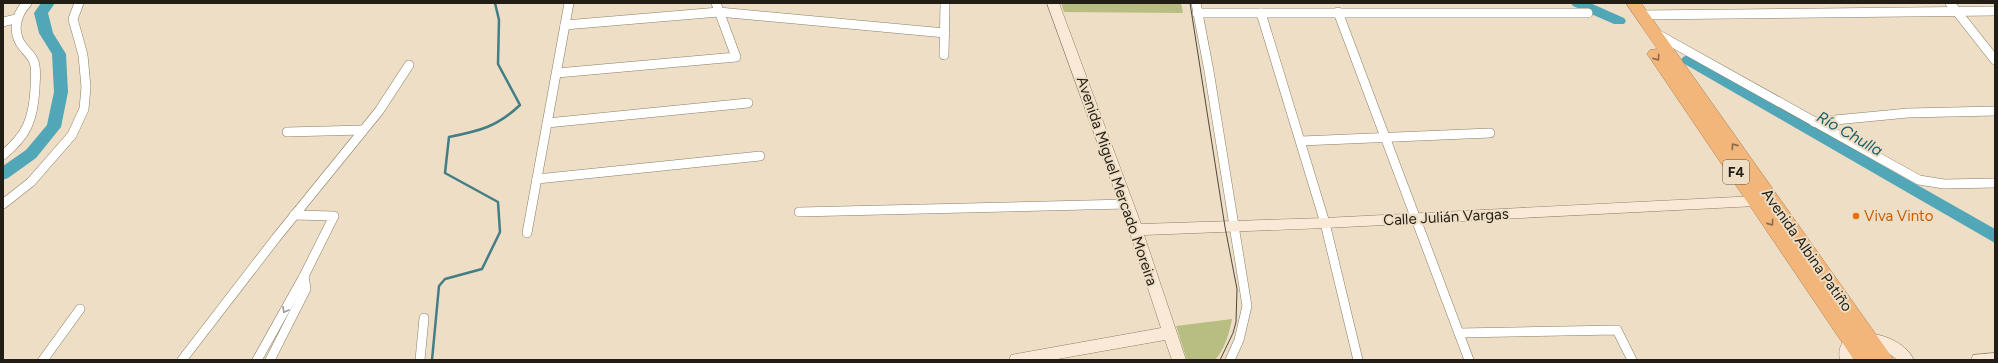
<svg xmlns="http://www.w3.org/2000/svg" width="1998" height="363" font-family="Figtree,sans-serif">
  <style>
    .green { fill: #b8be81 }
    .lines { fill: none; stroke-linecap: round; stroke-linejoin: round }
    .stream { stroke: #437e87; stroke-width: 2.5 }
    .river { fill: #51a7b8; fill-rule: evenodd }
    .street-casing { stroke: #8b7f68; stroke-width: 10 }
    .secondary-casing { stroke: #8b7f68; stroke-width: 1 }
    .highway-casing { stroke: #aa8057; stroke-width: 1 }
    .street { stroke: #fff; stroke-width: 9 }
    .secondary { fill: #fbe9d7; fill-rule: evenodd }
    .highway { fill: #f2b57a; fill-rule: evenodd }
    .tram { stroke: #4f483c; stroke-width: 1 }
    .oneway { stroke: #8a6a48 }
    .oneway2 { stroke: #9c9a96 }
    .food-dot { fill: #e8710a; stroke: #eddec5; stroke-width: 1.5 }
    .labels { text-anchor: middle; stroke-width: 4; stroke-linejoin: round; paint-order: stroke }
    .shield { fill: #eddec5; stroke: #60584a; stroke-width: 1 }
    .shield-label { font-size: 14px; font-weight: bold; fill: #231e15 }
    .street-label { font-size: 15px; fill: #231e15; stroke: #eddec5 }
    .food-label { font-size: 15px; fill: #c56008; stroke: #eddec5; text-anchor: start }
    .water-label { font-size: 16px; font-style: italic; fill: #175e6a; stroke: #eddec5 }
  </style>
  <rect width="100%" height="100%" fill="#eddec5"/>
  <g class="green">
    <path d="M1061,3H1181L1183,13L1064,12Z"/>
    <path d="M1232,319C1229,334 1225,348 1215,360H1187L1176,326Z"/>
  </g>
  <g class="lines">
    <path class="stream" d="M432,360L439,286L445,279L482,269L500,232L498,202L445,173L449,137C479,131 497,127 520,105L498,64L499,20L495,3"/>
    <g class="river">
      <path d="M41,3H55L48,13L53,33L66,54L68,92L61,127L36,158L8,178L3,180V166L26,150L47,125L54,92L52,54L39,33L34,13Z"/>
      <path d="M1571,3H1590L1624,18L1626,21L1624,24H1614L1573,6Z"/>
      <path d="M1688,55L1995,229V243L1683,63L1681,60L1683,57Z"/>
    </g>
    <defs>
      <g id="street">
        <path d="M1196,3L1209,71L1247,306L1239,340L1230,360"/>
        <path d="M1950,3L1995,60"/>
        <path d="M1338,12L1469,360"/>
        <path d="M1197,13H1588"/>
        <path d="M1261,13L1325,223L1358,360"/>
        <path d="M1641,15L1995,11"/>
        <path d="M3,22L15,19"/>
        <path d="M565,25L719,12L945,33"/>
        <path d="M1657,34L1919,180L1944,184L1995,183"/>
        <path d="M944,55L945,3"/>
        <path d="M557,73L736,57L716,3"/>
        <path d="M1814,122L1908,113L1995,111"/>
        <path d="M547,123L748,103"/>
        <path d="M287,132L363,130"/>
        <path d="M1301,141L1490,133"/>
        <path d="M3,155C27,135 33,120 35,89C35,81 37,70 34,62C32,56 27,52 23,47C12,33 15,16 27,3"/>
        <path d="M537,179L760,156"/>
        <path d="M3,204L31,182L72,135L84,109L86,87L83,55L73,19L79,3"/>
        <path d="M799,212L1127,204"/>
        <path d="M527,233L569,3"/>
        <path d="M1459,333L1617,330L1632,360"/>
        <path d="M43,360L80,309"/>
        <path d="M182,360L276,238L379,111L409,65"/>
        <path d="M257,360L304,276L334,216L294,215"/>
        <path d="M270,360L306,289L304,276"/>
        <path d="M420,360L424,318"/>
      </g>
      <g id="secondary">
        <path d="M1047,3H1059L1141,224L1325,218L1756,196L1761,197L1763,201L1761,205L1756,206L1325,228L1144,235L1186,360H1172L1165,340L1052,360H1009L1011,355L1016,354L1161,328L1129,230Z"/>
        <path d="M1860,333C1879,332 1905,341 1914,360H1898L1884,350L1875,346H1856L1854,352V360H1840C1837,344 1845,336 1860,333Z"/>
        <path d="M1995,353V360H1971L1973,355Z"/>
      </g>
      <path id="highway" d="M1626,3H1641L1894,360H1854L1650,58L1647,54L1650,50L1657,49Z"/>
    </defs>
    <use href="#street" class="street-casing"/>
    <use href="#secondary" class="secondary-casing"/>
    <use href="#highway" class="highway-casing"/>
    <use href="#street" class="street"/>
    <use href="#secondary" class="secondary"/>
    <use href="#highway" class="highway"/>
    <path class="tram" d="M1190,3L1225,227L1237,289L1236,322L1233,333L1220,360"/>
  </g>
  <defs><path id="oneway-chevron" d="M-2-3.5L2.5 0L-2 3.5" fill="none" stroke-width="1.6" stroke-linecap="round" stroke-linejoin="round"/></defs>
  <g class="oneway">
    <use href="#oneway-chevron" transform="translate(1657 58) rotate(55)"/>
    <use href="#oneway-chevron" transform="translate(1734 146) rotate(-125)"/>
    <use href="#oneway-chevron" transform="translate(1771 223) rotate(55)"/>
  </g>
  <use class="oneway2" href="#oneway-chevron" transform="translate(285 310) rotate(120)"/>
  <circle class="food-dot" cx="1856" cy="216" r="4"/>
  <g class="labels">
    <rect class="shield" x="1723" y="160" width="26" height="24" rx="3"/>
    <g class="shield-label">
      <text x="1736" y="177">F4</text>
    </g>
    <g class="street-label">
      <text transform="translate(1117 181) rotate(71)" y="5">Avenida Miguel Mercado Moreira</text>
      <text transform="translate(1446 217) rotate(-3)" y="5">Calle Julián Vargas</text>
      <text transform="translate(1807 250) rotate(55)" y="5">Avenida Albina Patiño</text>
    </g>
    <g class="food-label">
      <text x="1864" y="221">Viva Vinto</text>
    </g>
    <g class="water-label">
      <text transform="translate(1850 133) rotate(30)" y="6">Río Chulla</text>
    </g>
  </g>
  <rect width="1998" height="363" fill="none" stroke="#231e15" stroke-width="8"/>
</svg>
